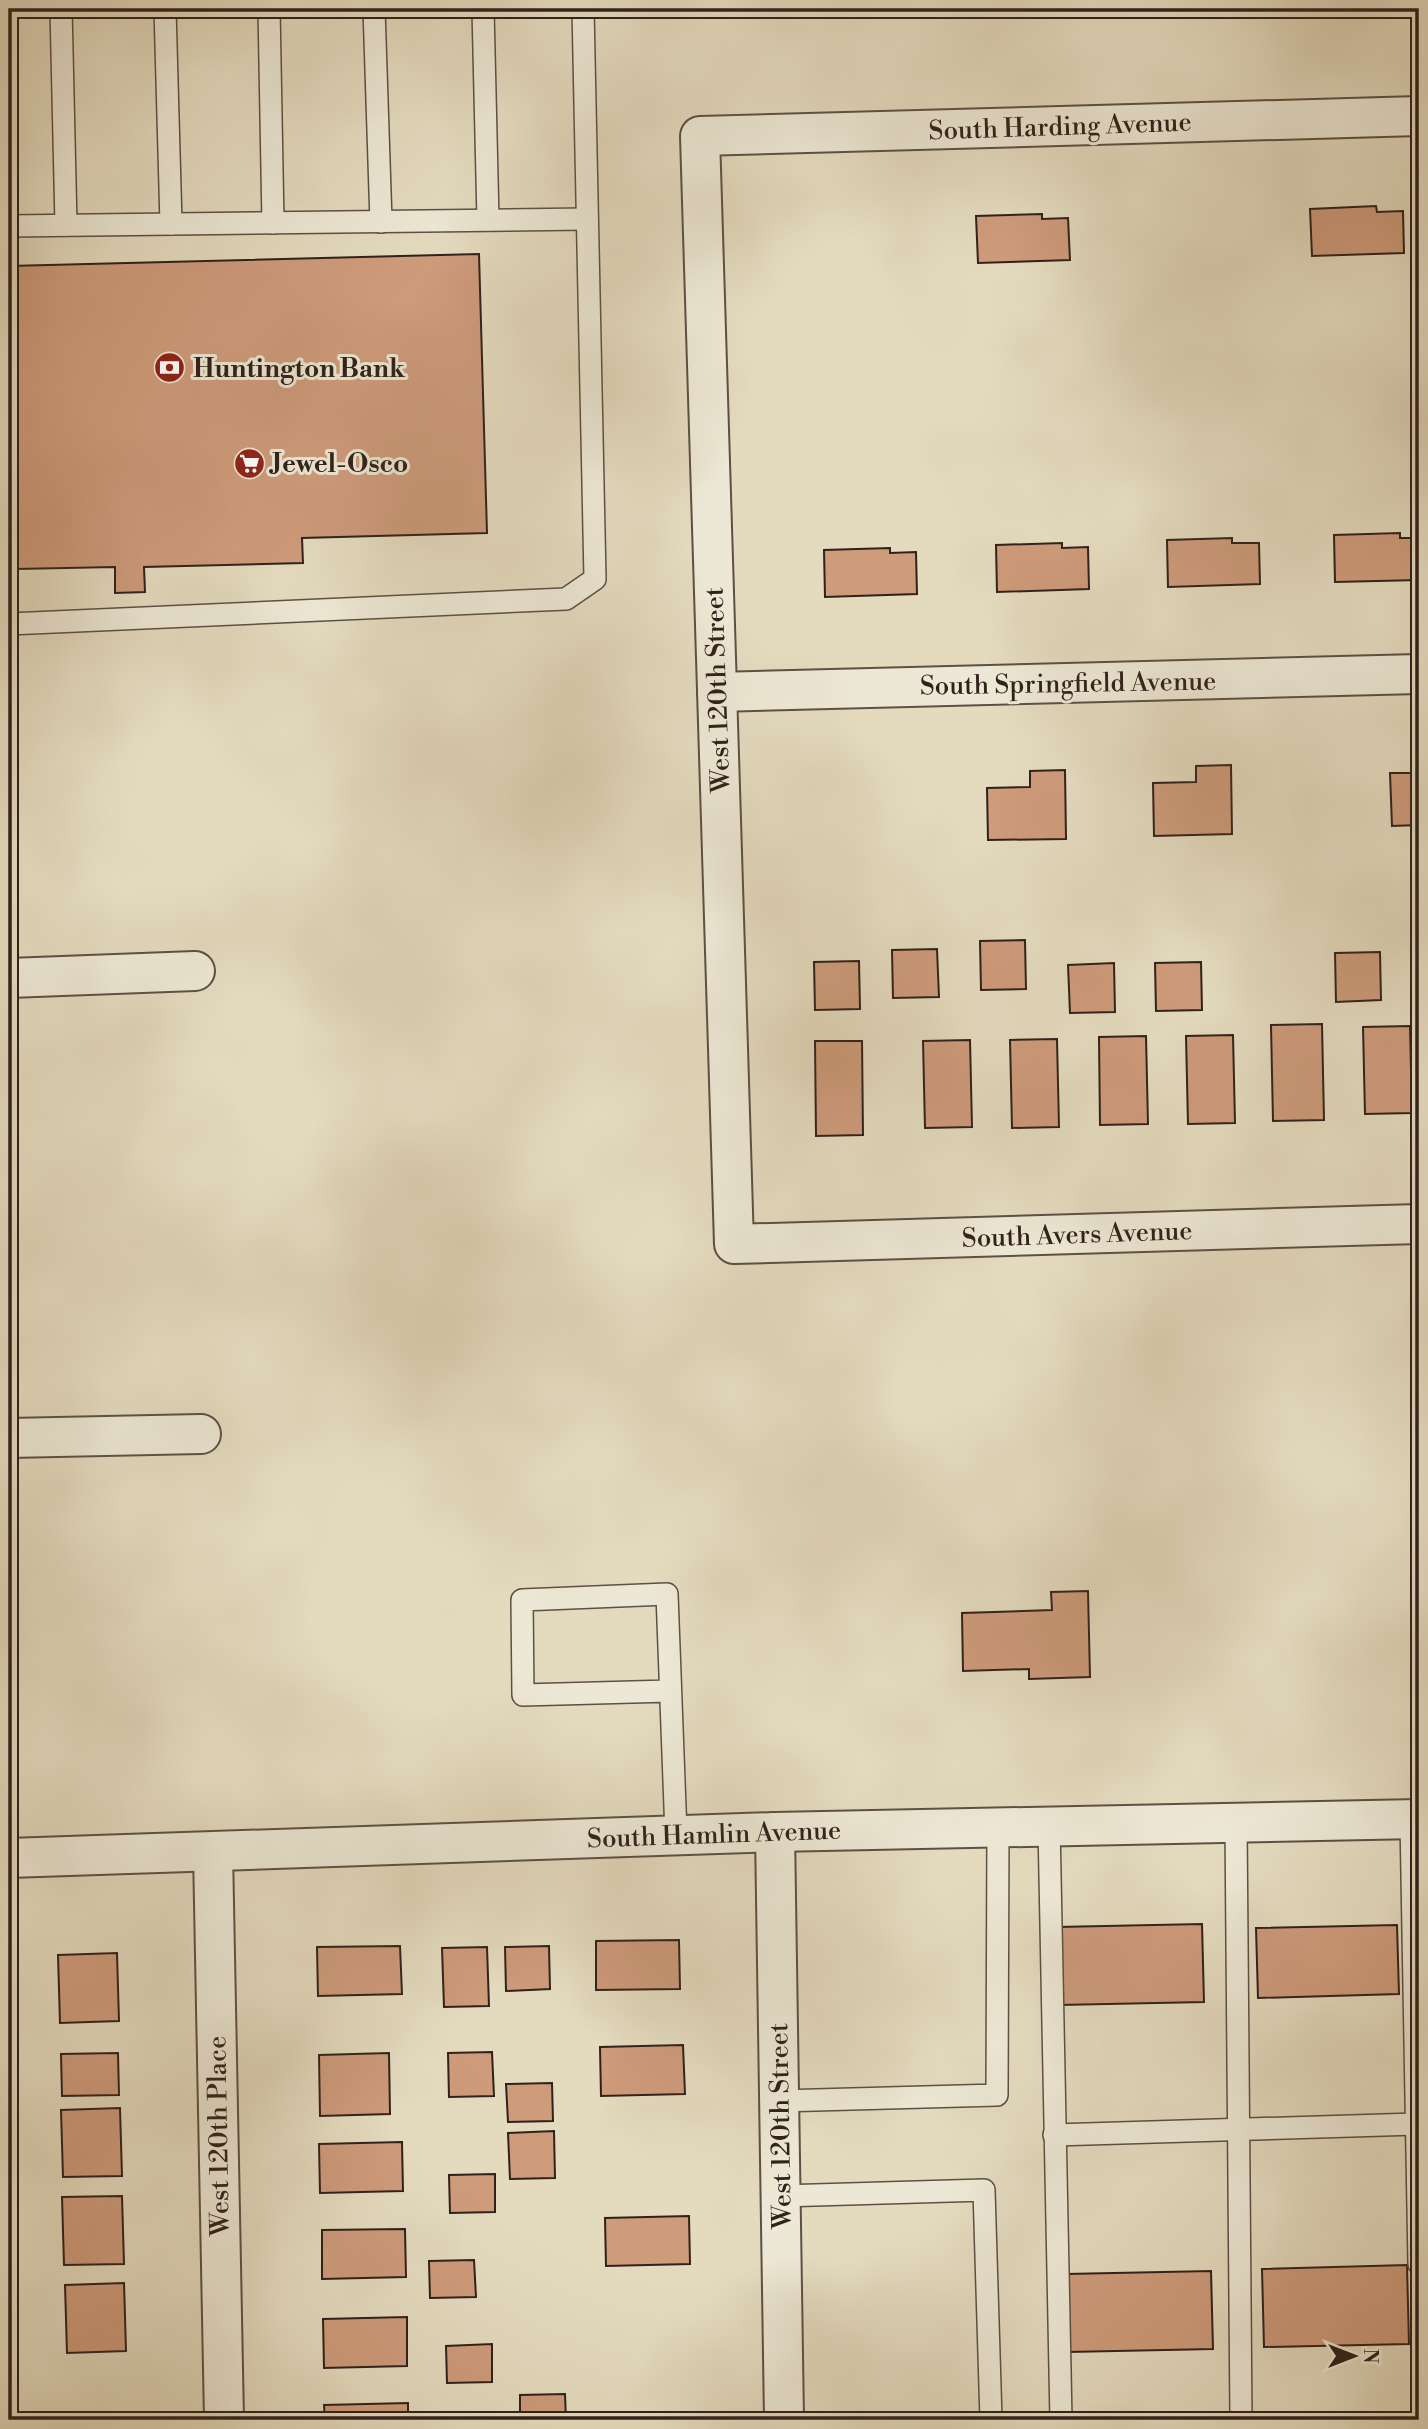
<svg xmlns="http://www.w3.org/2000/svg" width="1428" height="2429" font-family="'Libre Bodoni',serif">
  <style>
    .building { fill: #ce9b7b; stroke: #30211b; stroke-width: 2 }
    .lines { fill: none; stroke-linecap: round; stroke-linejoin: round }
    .service-casing { stroke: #5d5044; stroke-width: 24 }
    .minor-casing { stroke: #5d5044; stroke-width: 42 }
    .service { stroke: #ede8d5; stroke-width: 21 }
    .minor { stroke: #ede8d5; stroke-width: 38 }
    .labels { text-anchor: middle; stroke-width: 6; stroke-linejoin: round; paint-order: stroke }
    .street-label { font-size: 26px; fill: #30211b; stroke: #ede8d5 }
    .poi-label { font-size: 26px; font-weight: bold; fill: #30211b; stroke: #ede8d5; text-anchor: start }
  </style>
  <rect width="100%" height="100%" fill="#e4dbbf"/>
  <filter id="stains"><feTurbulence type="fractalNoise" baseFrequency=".00286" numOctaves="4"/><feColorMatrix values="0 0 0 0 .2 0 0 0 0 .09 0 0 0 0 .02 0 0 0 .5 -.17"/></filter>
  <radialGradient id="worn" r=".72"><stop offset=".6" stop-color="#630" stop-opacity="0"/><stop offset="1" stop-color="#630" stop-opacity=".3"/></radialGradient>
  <g class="building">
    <path d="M1376,206L1377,212L1403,211L1404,253L1312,256L1310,209Z"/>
    <path d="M1042,214V219L1068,218L1070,260L978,263L976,216Z"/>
    <path d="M479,254L487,533L302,538L303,563L144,567L145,592L115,593V567L16,569L12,392H9V266Z"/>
    <path d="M1400,533V538H1419V580L1335,582L1334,535Z"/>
    <path d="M1232,538V543H1259L1260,584L1168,587L1167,540Z"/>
    <path d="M1062,543V548L1088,547L1089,589L997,592L996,545Z"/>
    <path d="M890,548V553L916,552L917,594L825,597L824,550Z"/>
    <path d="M1231,765L1232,834L1154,836L1153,783L1196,782V766Z"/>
    <path d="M1065,770L1066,839L988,840L987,788L1030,787V771Z"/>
    <path d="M1390,773H1419V825L1392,826Z"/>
    <path d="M1025,940L1026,989L981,990L980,941Z"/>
    <path d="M937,949L939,997L893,998L892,950Z"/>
    <path d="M1380,952L1381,1000L1336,1002L1335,953Z"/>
    <path d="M859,961L860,1009L815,1010L814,962Z"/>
    <path d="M1201,962L1202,1010L1156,1011L1155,963Z"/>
    <path d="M1114,963L1115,1012L1070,1013L1068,965Z"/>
    <path d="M1322,1024L1324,1120L1273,1121L1271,1025Z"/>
    <path d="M1410,1026L1412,1113L1365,1114L1363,1027Z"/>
    <path d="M1233,1035L1235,1123L1188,1124L1186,1036Z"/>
    <path d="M1146,1036L1148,1124L1100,1125L1099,1037Z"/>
    <path d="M1057,1039L1059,1127L1012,1128L1010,1040Z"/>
    <path d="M970,1040L972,1127L925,1128L923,1041Z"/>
    <path d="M815,1041H862L863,1135L816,1136Z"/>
    <path d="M1088,1591L1090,1677L1029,1679V1669L963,1671L962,1613L1052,1610L1051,1592Z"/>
    <path d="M1202,1924L1204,2002L1059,2005L1057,1927Z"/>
    <path d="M1397,1925L1399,1994L1258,1998L1256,1928Z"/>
    <path d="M679,1940L680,1989L596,1990V1941Z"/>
    <path d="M400,1946L402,1994L318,1996L317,1947Z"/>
    <path d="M549,1946L550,1989L506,1991L505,1947Z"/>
    <path d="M487,1947L489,2006L444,2007L442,1948Z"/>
    <path d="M117,1953L119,2021L60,2023L58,1955Z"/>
    <path d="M683,2045L685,2094L601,2096L600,2047Z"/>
    <path d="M492,2052L494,2096L449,2097L448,2053Z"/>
    <path d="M118,2053L119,2095L62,2096L61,2054Z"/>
    <path d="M389,2053L390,2114L320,2116L319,2055Z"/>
    <path d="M552,2083L553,2121L508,2122L506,2084Z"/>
    <path d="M120,2108L122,2176L63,2177L61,2110Z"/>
    <path d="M554,2131L555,2178L510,2179L508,2133Z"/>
    <path d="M402,2142L403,2191L320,2193L319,2144Z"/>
    <path d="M495,2174V2212L450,2213L449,2175Z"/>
    <path d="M122,2196L124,2264L64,2265L62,2197Z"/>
    <path d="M689,2216L690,2264L606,2266L605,2218Z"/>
    <path d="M405,2229L406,2277L322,2279V2230Z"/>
    <path d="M474,2260L476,2297L430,2298L429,2261Z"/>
    <path d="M1407,2265L1409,2344L1264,2347L1262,2269Z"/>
    <path d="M1211,2271L1213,2349L1068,2352L1066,2274Z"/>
    <path d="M124,2283L126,2351L67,2353L65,2285Z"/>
    <path d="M407,2317V2366L324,2368L323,2319Z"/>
    <path d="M492,2344V2382L447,2383L446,2346Z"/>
    <path d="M565,2394L566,2420H520V2395Z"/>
    <path d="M408,2403V2420H325L324,2405Z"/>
    <path d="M690,2418V2420H607Z"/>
  </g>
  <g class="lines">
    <defs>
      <g id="service">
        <path d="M61,9L66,225"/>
        <path d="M165,9L171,224"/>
        <path d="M269,9L273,223"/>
        <path d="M374,9L381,222"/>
        <path d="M483,9L488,220"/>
        <path d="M9,226L587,219"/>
        <path d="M9,624L566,599L595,579L583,9"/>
        <path d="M669,1691L523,1695L522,1600L667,1594L676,1834"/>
        <path d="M1411,1820L1419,2264"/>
        <path d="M1236,1823L1241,2420"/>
        <path d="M1049,1826L1061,2420"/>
        <path d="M779,2101L997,2095L998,1828"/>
        <path d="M1054,2135L1416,2124"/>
        <path d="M781,2196L984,2190L991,2420"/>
      </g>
      <g id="minor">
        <path d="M1419,116L700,136L734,1244L1419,1224"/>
        <path d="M717,692L1419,674"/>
        <path d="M9,978L195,971"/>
        <path d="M9,1438L201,1434"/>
        <path d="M775,1832L784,2420"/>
        <path d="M213,1852L224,2420"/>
        <path d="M9,1858L775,1832L1419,1819"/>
      </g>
    </defs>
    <use href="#service" class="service-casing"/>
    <use href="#minor" class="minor-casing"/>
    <use href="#service" class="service"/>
    <use href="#minor" class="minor"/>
  </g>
  <defs>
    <symbol id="bank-disc" viewBox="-11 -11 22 22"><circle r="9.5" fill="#8f2418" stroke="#ede8d5"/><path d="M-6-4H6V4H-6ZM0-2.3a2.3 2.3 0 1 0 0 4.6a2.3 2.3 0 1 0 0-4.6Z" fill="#fff"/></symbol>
    <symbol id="supermarket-disc" viewBox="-11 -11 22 22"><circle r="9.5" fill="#8f2418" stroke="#ede8d5"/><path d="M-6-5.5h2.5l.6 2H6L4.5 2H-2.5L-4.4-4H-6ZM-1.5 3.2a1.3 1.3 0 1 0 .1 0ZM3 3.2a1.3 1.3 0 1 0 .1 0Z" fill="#fff"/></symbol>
  </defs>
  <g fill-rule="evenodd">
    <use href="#bank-disc" x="152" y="350" width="35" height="35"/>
    <use href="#supermarket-disc" x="232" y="446" width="35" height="35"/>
  </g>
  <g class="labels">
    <g class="street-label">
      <text transform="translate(1060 126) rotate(-2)" y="9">South Harding Avenue</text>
      <text transform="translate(1068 683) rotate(-1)" y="9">South Springfield Avenue</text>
      <text transform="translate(717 690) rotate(-92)" y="9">West 120th Street</text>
      <text transform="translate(1077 1234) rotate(-2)" y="9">South Avers Avenue</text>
      <text transform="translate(714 1834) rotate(-2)" y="9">South Hamlin Avenue</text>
      <text transform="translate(780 2126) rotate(-91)" y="9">West 120th Street</text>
      <text transform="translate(218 2136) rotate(-91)" y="9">West 120th Place</text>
    </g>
    <g class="poi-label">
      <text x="193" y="377">Huntington Bank</text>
      <text x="272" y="472">Jewel-Osco</text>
    </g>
  </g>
  <rect width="1428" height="2429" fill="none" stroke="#e4dbbf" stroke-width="35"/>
  <rect x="10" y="10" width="1407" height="2408" fill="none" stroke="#30211b" stroke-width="3.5"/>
  <rect x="18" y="18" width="1393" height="2394" fill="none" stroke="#30211b" stroke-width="2"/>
  <g transform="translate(1354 2356) rotate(90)" stroke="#ede8d5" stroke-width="5" paint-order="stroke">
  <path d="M0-5L12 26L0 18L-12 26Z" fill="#30211b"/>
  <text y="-10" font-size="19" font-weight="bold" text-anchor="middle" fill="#30211b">N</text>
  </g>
  <rect width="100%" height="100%" filter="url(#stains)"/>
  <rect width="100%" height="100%" fill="url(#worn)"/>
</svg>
